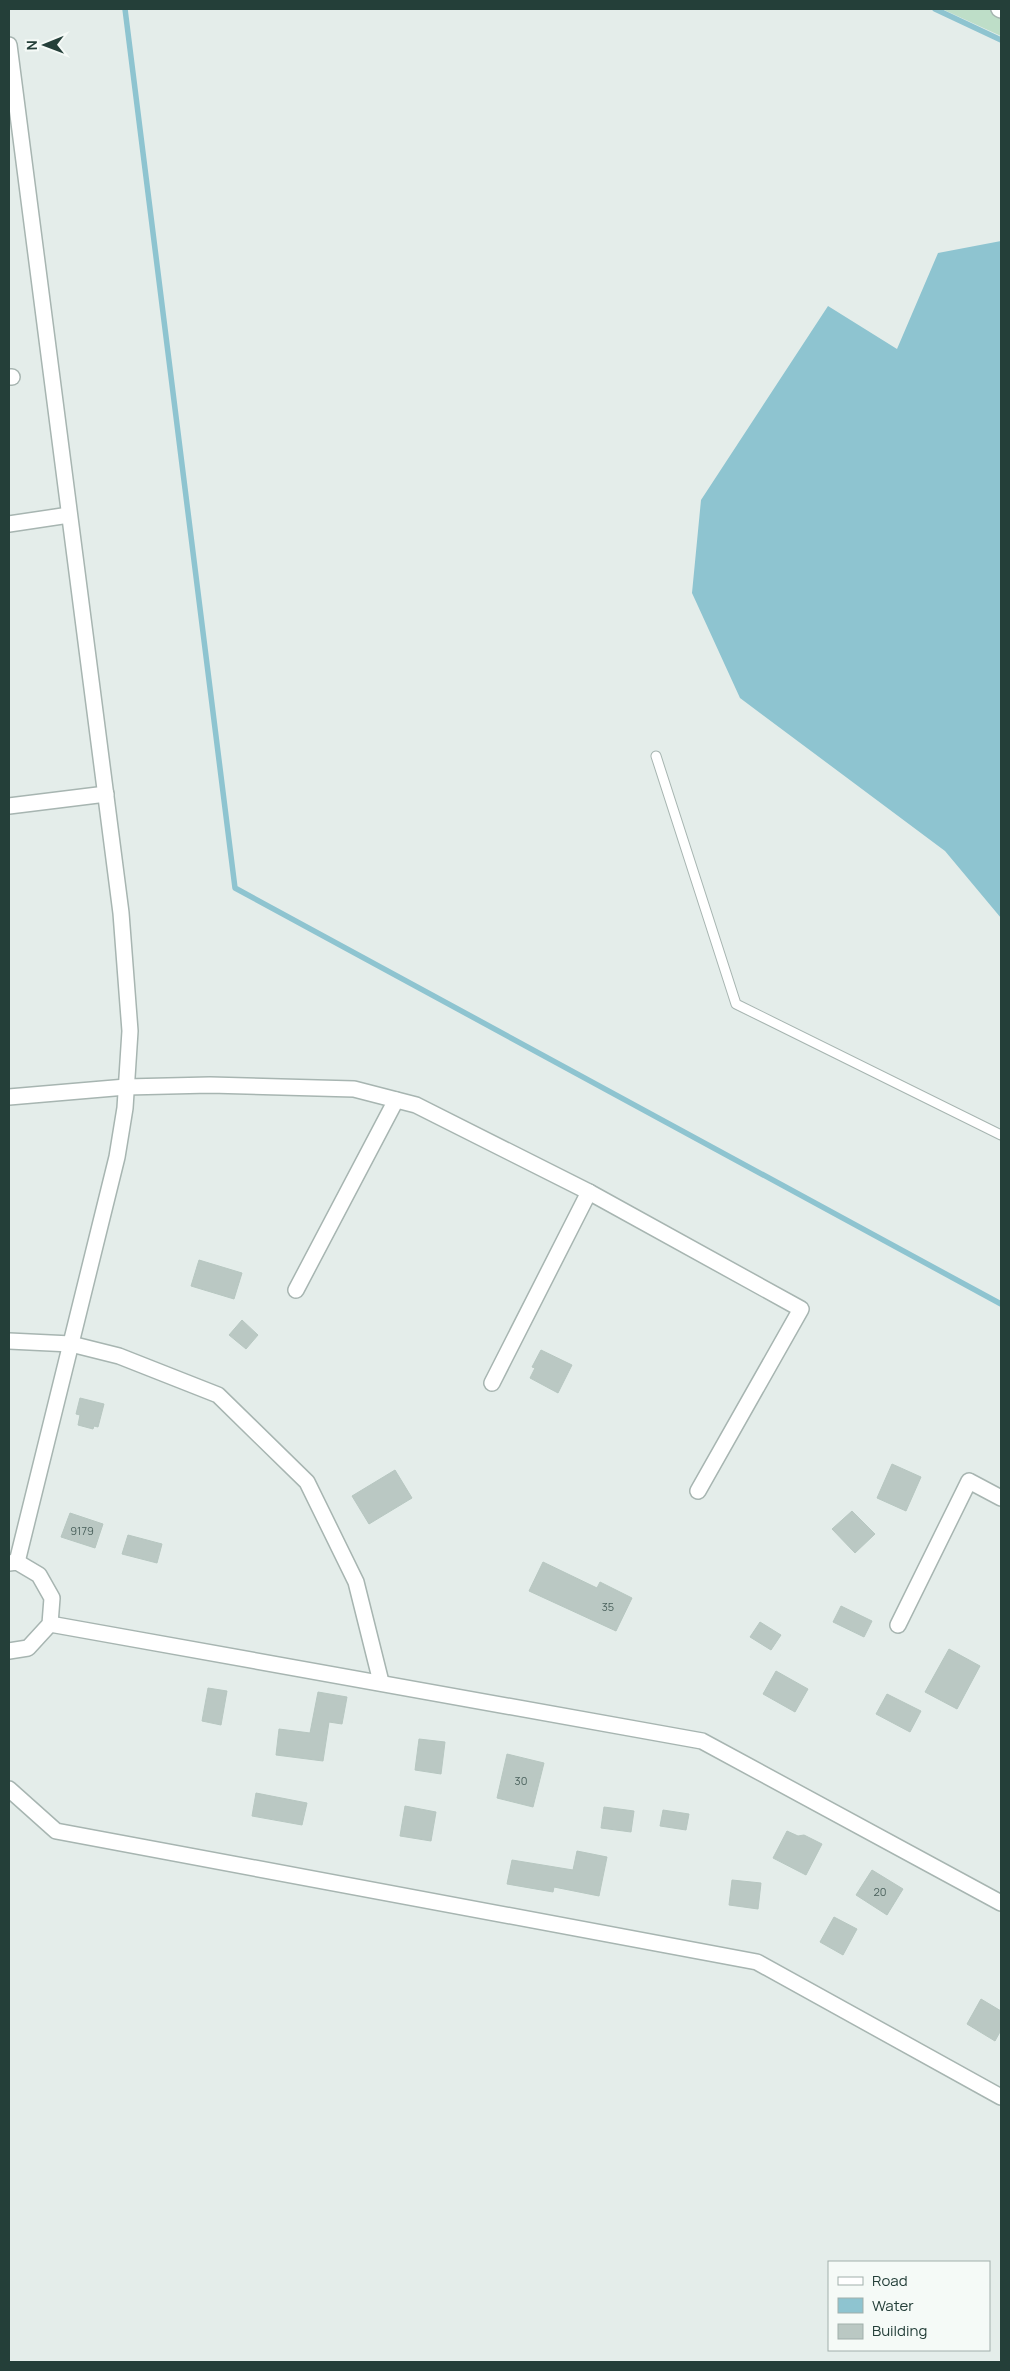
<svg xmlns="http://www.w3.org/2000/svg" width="1010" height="2371" font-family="Manrope,sans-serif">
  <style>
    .green { fill: #bedec8 }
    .water { fill: #8ec4d0 }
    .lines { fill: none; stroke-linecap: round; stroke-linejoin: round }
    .stream { stroke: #8ec4d0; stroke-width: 5.5 }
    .building { fill: #bac8c3; stroke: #b7c7c1 }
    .lane-casing { stroke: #a7b5b1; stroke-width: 11 }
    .street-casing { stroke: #a7b5b1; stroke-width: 18 }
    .lane { stroke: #fff; stroke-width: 9 }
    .street { stroke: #fff; stroke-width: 15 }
    .labels { text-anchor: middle; stroke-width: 4; stroke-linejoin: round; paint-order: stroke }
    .number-label { font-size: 11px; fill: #4a615c }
  </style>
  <rect width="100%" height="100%" fill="#e4edea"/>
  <path class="green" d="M942,9H1001V36Z"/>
  <path class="water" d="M1001,241V918L945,851L740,698L692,593L701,500L828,306L897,349L938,253Z"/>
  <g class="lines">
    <g class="stream">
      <path d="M125,9L235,888L1001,1304"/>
      <path d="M935,9L1001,40"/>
    </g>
  </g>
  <g class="building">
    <path d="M199,1260L242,1273L234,1299L191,1286Z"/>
    <path d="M242,1320L258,1335L246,1349L229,1335Z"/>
    <path d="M541,1350L572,1365L558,1393L530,1378L535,1368L532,1367Z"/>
    <path d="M80,1398L104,1404L98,1427L94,1426L93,1429L78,1425L80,1415L76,1414Z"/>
    <path d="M892,1464L921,1477L906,1511L877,1498Z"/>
    <path d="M395,1470L412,1498L369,1524L352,1496Z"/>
    <path d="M852,1511L875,1534L855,1553L832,1529Z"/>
    <path d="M70,1513L103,1524L95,1548L61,1537Z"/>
    <path d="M128,1535L162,1544L157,1563L122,1554Z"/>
    <path d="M543,1562L597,1588L600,1582L632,1598L616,1631L529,1591Z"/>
    <path d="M841,1606L872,1621L864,1637L833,1622Z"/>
    <path d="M760,1622L781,1635L771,1650L750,1637Z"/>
    <path d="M949,1649L980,1666L957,1709L925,1692Z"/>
    <path d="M776,1671L808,1689L795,1712L763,1694Z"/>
    <path d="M208,1688L227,1691L221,1725L202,1721Z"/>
    <path d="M318,1692L347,1697L342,1724L329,1722L323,1761L276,1755L279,1729L310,1733Z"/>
    <path d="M887,1694L921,1711L910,1732L876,1714Z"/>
    <path d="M419,1739L445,1742L441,1774L415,1770Z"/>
    <path d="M507,1754L544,1763L533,1807L497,1798Z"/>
    <path d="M256,1793L307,1803L302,1825L252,1816Z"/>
    <path d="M405,1806L436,1812L431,1841L400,1836Z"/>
    <path d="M604,1807L634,1811L631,1832L601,1828Z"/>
    <path d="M663,1810L689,1814L686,1830L660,1826Z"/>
    <path d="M787,1831L798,1836L804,1835L822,1844L806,1875L773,1858Z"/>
    <path d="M577,1851L607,1857L599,1896L554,1887L553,1892L507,1884L512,1860L573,1870Z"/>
    <path d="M872,1870L903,1889L887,1915L856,1895Z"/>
    <path d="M732,1880L761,1883L758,1909L729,1905Z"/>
    <path d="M834,1917L857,1929L843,1955L820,1942Z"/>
    <path d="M981,1999L1001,2011V2030L995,2041L967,2024Z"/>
  </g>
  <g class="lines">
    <defs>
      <path id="lane" d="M656,756L736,1004L1001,1135"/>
      <g id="street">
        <path d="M999,9L1001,10"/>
        <path d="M9,45L121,913L130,1031L125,1108L117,1157L17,1562"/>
        <path d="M9,377H12"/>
        <path d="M9,524L69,515"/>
        <path d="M9,806L106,794"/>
        <path d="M9,1097L126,1087L210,1085L354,1089L416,1105L589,1192L801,1309L698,1491"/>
        <path d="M296,1290L396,1100"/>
        <path d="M9,1341L71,1344L119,1356L218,1395L307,1482L356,1582L381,1682"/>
        <path d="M492,1383L589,1192"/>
        <path d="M9,1563L17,1562L39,1575L52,1598L50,1624L28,1648L9,1651"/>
        <path d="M50,1624L702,1741L1001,1903"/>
        <path d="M898,1625L969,1481L1001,1498"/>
        <path d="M9,1789L56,1831L757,1962L1001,2097"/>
      </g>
    </defs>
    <use href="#lane" class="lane-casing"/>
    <use href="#street" class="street-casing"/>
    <use href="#lane" class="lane"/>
    <use href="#street" class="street"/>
  </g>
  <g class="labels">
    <g class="number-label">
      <text x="82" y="1535">9179</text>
      <text x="608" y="1611">35</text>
      <text x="521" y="1785">30</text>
      <text x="880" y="1896">20</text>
    </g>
  </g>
  <rect width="1010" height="2371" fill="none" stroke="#243f39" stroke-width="20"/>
  <rect x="828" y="2261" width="162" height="90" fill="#f5faf7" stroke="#a1afab"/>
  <rect x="838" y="2277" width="25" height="8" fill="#ffffff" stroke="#a1afab"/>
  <text x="872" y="2286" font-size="15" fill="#243f39">Road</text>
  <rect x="838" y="2298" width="25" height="15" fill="#8ec4d0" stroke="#a1afab"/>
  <text x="872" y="2311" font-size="15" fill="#243f39">Water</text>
  <rect x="838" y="2324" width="25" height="15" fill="#bac8c3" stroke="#a1afab"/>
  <text x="872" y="2336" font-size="15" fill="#243f39">Building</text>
  <g transform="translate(45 45) rotate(269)" stroke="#f5faf7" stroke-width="4" paint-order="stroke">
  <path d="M0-4L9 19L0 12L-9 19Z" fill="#243f39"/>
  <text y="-8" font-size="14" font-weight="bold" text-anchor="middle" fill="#243f39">N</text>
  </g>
</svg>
